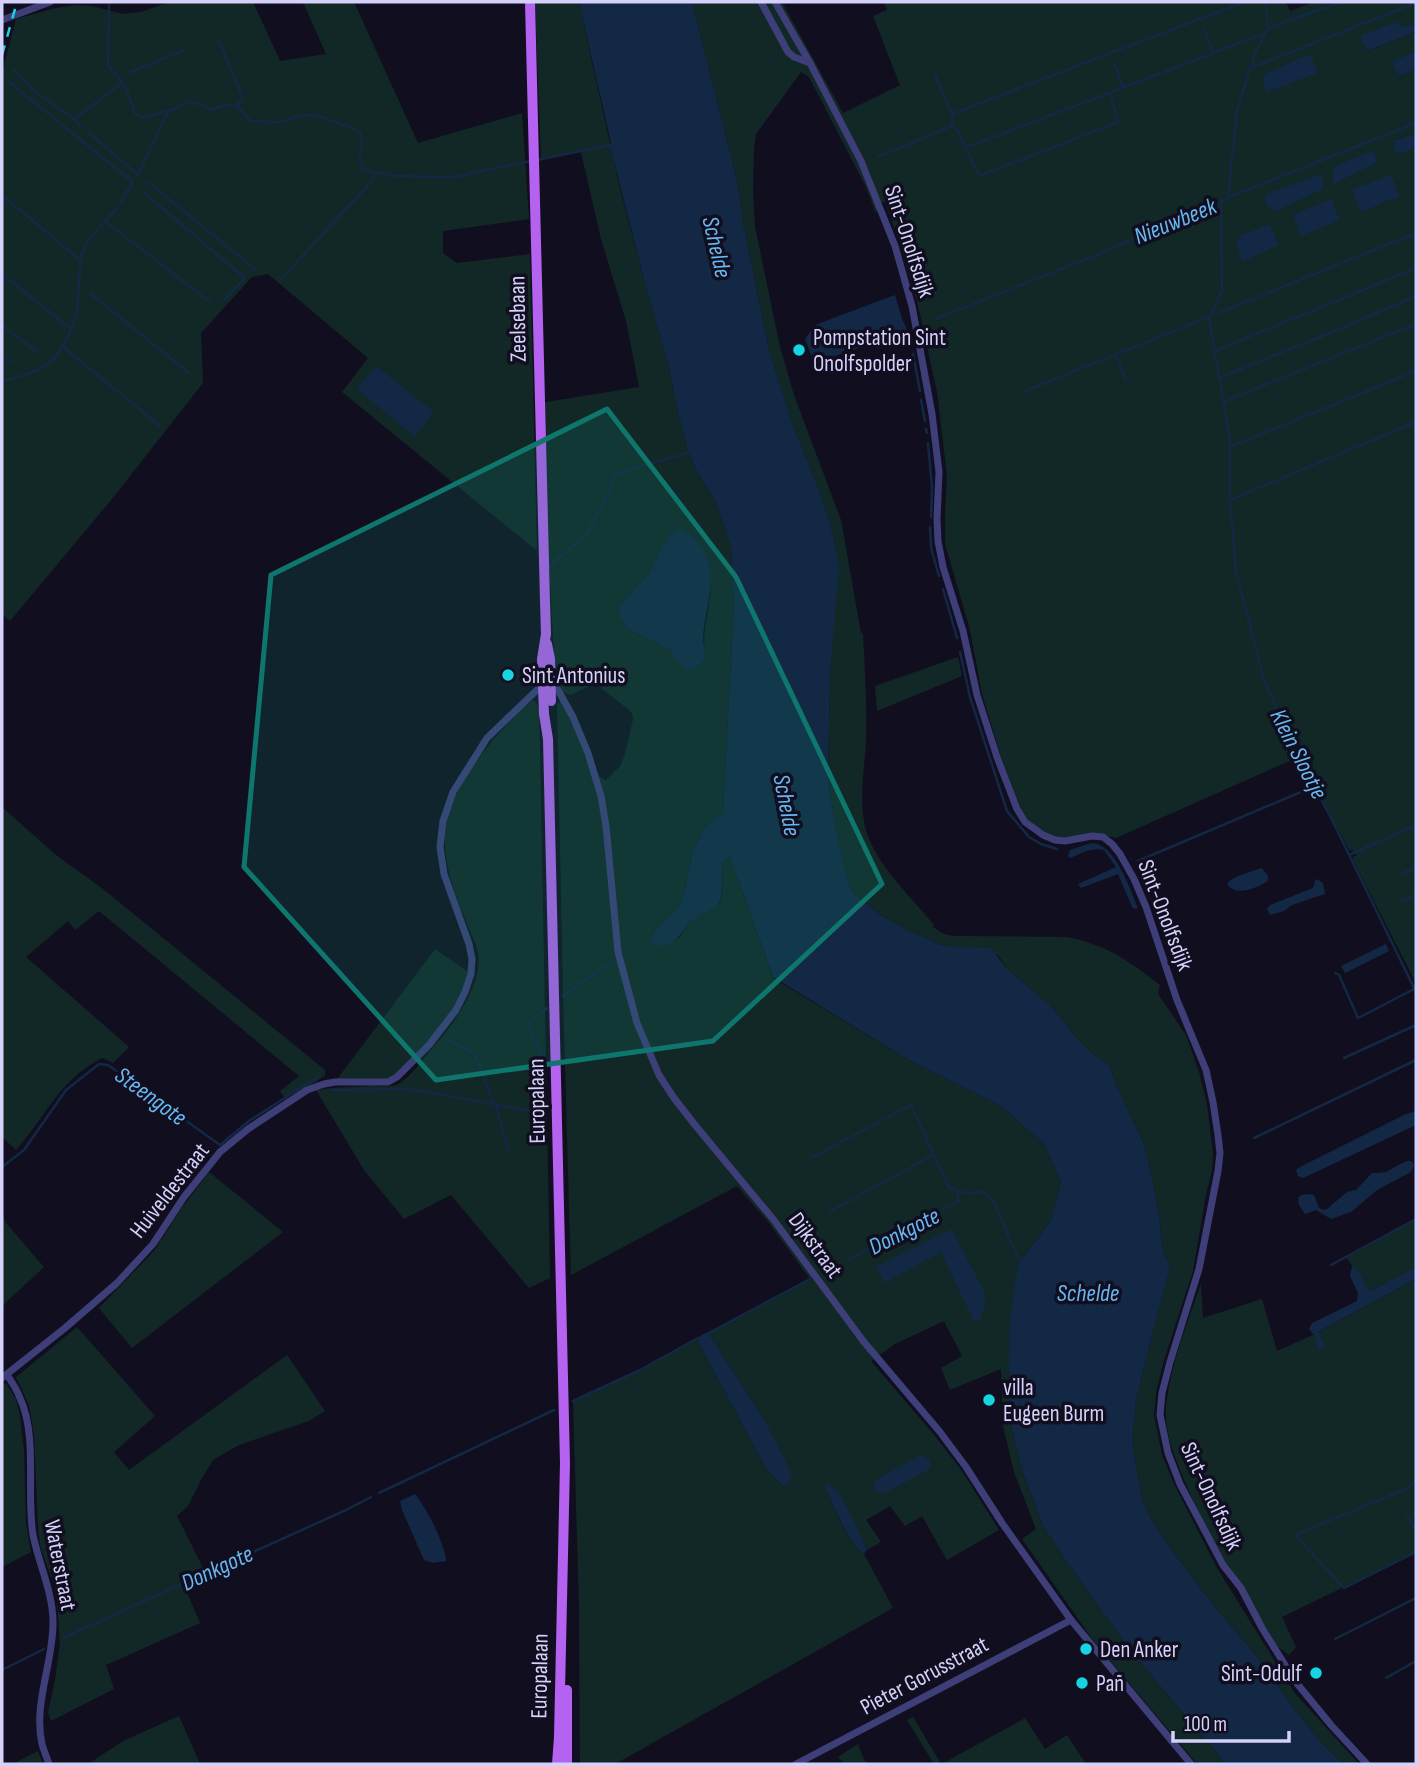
<svg xmlns="http://www.w3.org/2000/svg" width="1418" height="1766" font-family="'Sofia Sans Condensed',sans-serif">
  <style>
    .green { fill: #122826; fill-rule: evenodd }
    .water { fill: #132844 }
    .lines { fill: none; stroke-linecap: round; stroke-linejoin: round }
    .stream { stroke: #132844; stroke-width: 2.5 }
    .street { stroke: #3e3e79; stroke-width: 7 }
    .primary { stroke: #b662f0; stroke-width: 10 }
    .rail { stroke: #16d4e1; stroke-width: 2.5; stroke-dasharray: 10 9; stroke-linecap: butt }
    .marked { fill: #0f766e; fill-opacity: 0.2; stroke: #0f766e; stroke-width: 5; stroke-linejoin: round }
    .poi-dot { fill: #16d4e1; stroke: #110f1f; stroke-width: 2.5 }
    .labels { text-anchor: middle; stroke-width: 7; stroke-linejoin: round; paint-order: stroke }
    .street-label { font-size: 23px; fill: #d4d1fa; stroke: #110f1f }
    .poi-label { font-size: 23px; fill: #d4d1fa; stroke: #110f1f; text-anchor: start }
    .water-label { font-size: 24px; font-style: italic; fill: #69b6f0; stroke: #110f1f }
  </style>
  <rect width="100%" height="100%" fill="#110f1f"/>
  <g class="green">
    <path d="M170,2H253L280,61L326,54L303,2H354L418,143L522,113L529,219L443,231V253L457,263L530,254L537,551L342,392L368,358L268,274L252,277L201,333L203,383L112,499L10,621L2,614V73L16,19L56,8L76,5L92,6L122,14L141,12Z"/>
    <path d="M535,2H579L618,180L644,280L669,367L678,413L688,451L695,468L717,504L731,547L734,602L723,812L706,826L693,849L685,890L678,908L654,932L651,939L679,938C683,932 687,925 692,920C700,912 715,912 720,901C725,889 720,874 723,861L730,857L773,978L907,1059L1001,1106L1044,1144L1061,1182L1051,1220L1018,1265L1009,1368L1011,1425L1022,1470L1043,1526L1069,1565L1129,1649L1226,1764H1197L1093,1640L1022,1539L1036,1529L1014,1472L1003,1426L1001,1369L950,1390L941,1368L962,1356L944,1321L895,1344L871,1361L935,1436L962,1471L999,1530L947,1560L922,1516L905,1526L890,1506L866,1520L881,1542L867,1550L847,1509L825,1485C832,1503 848,1544 864,1554L893,1608L615,1764H580L579,1607L573,1401L640,1370L696,1338L764,1465L775,1479L784,1486L789,1484L765,1421L708,1332L810,1279L769,1223L737,1186L571,1275L563,996L557,704L560,701L567,707L595,774L606,780L620,766L625,754L633,719L632,713L628,709L602,689L601,681L570,695L563,692L555,674L540,403L639,387L626,321L601,239L581,152L541,159ZM659,556L709,563C710,574 712,585 710,597C707,621 702,633 705,658L698,667L688,670L670,650L629,630L621,620V604L649,573Z"/>
    <path d="M692,2H782L843,113L900,85L873,16L887,10L884,2H1286L1290,11L1314,2H1416V25L1402,27L1367,51L1416,32V51L1393,61L1398,76L1416,70V133L1394,140L1399,155L1416,147V164L1415,165L1416,174V983L1353,860V857L1357,855L1354,851L1349,850C1332,819 1316,788 1301,756L1116,838C1096,832 1079,840 1060,838C1047,836 1031,825 1023,814L1001,757L982,694L970,630L945,544V514L947,476L937,392L918,305L900,245L885,202L879,203L876,213L865,185L809,77L801,72L756,134L754,150L753,193L755,227L780,347L794,395L841,520L861,633L863,634C865,670 867,706 866,742C864,773 857,809 869,839C884,873 911,897 934,925L933,927L942,933L953,936L1065,937C1102,942 1131,962 1160,985L1158,994L1186,1035L1199,1072L1207,1104L1213,1153L1212,1170L1206,1194L1193,1271L1164,1360L1156,1392L1154,1415L1162,1455L1175,1486L1217,1568L1294,1692L1359,1764H1343L1320,1741L1295,1710L1255,1654L1214,1606L1167,1544L1150,1517L1143,1503L1137,1473L1132,1441L1136,1401L1146,1359L1170,1267L1162,1247L1160,1222L1153,1182L1143,1142L1115,1082L1110,1066L1090,1051L1076,1037L1050,1005L1007,969L998,955L966,948L951,947L938,944L910,931L881,915L855,895L850,886L844,867L831,801L828,775L830,676L838,569L836,549L830,523L820,493L792,423L769,350L744,228L737,180Z"/>
    <path d="M958,657L962,676L877,711L875,686Z"/>
    <path d="M533,700L536,702L539,709L540,746L550,1278L529,1288L451,1195L404,1219L364,1170L316,1090C335,1087 354,1087 374,1086C381,1086 389,1087 396,1085C408,1081 425,1057 433,1047C452,1027 484,983 478,953C477,944 470,933 467,924C454,892 441,860 446,825C454,780 499,729 533,700Z"/>
    <path d="M2,807L56,855L103,889L325,1070V1075L316,1082L285,1098L280,1091L299,1076L99,911L75,930L68,921L26,957L129,1047L113,1063L102,1058C59,1080 46,1116 16,1150L2,1137Z"/>
    <path d="M435,949L471,974L465,992L429,1045L388,1082H335Z"/>
    <path d="M209,1172L283,1232L132,1348L99,1308L154,1251L181,1209Z"/>
    <path d="M2,1212L5,1222L44,1267L2,1306Z"/>
    <path d="M1416,1219V1267L1370,1291L1356,1267L1352,1266L1346,1257Z"/>
    <path d="M1416,1279V1552L1282,1617L1296,1647L1289,1655L1278,1647C1244,1594 1210,1542 1186,1484C1176,1460 1164,1434 1166,1407C1170,1365 1187,1324 1201,1284L1203,1318L1262,1299L1277,1351L1313,1335Z"/>
    <path d="M77,1327L155,1416L114,1452L129,1470L287,1355L325,1411L309,1421L239,1445L213,1460L201,1480L188,1506L177,1516L205,1572L183,1583L200,1623L106,1665L114,1689L51,1721L48,1713L55,1680L60,1643L57,1601L53,1582L40,1546L38,1525L34,1435L29,1405L16,1377Z"/>
    <path d="M6,1383L16,1399L20,1416L24,1451L26,1524L31,1552L2,1567V1385Z"/>
    <path d="M179,1716L200,1764H88L125,1740Z"/>
    <path d="M913,1717L941,1764H934L907,1720Z"/>
    <path d="M1025,1718L1045,1749L1067,1735L1086,1764H942Z"/>
    <path d="M858,1744L864,1760L870,1764H844L838,1757Z"/>
    <path d="M38,1751L43,1764H13Z"/>
  </g>
  <g class="water">
    <path d="M579,2H692L737,180L744,228L769,350L792,423L820,493L830,523L836,549L839,569L830,676L828,775L831,801L844,867L850,886L855,895L881,915L910,931L938,944L951,947L991,948L1007,969L1050,1005L1076,1037L1090,1051L1110,1066L1115,1082L1143,1142L1153,1182L1160,1222L1162,1247L1170,1267L1146,1359L1136,1401L1132,1441L1137,1473L1143,1503L1150,1517L1167,1544L1214,1606L1255,1654L1295,1710L1320,1741L1343,1764H1226L1129,1649L1069,1565L1043,1526L1022,1470L1011,1425L1009,1368L1010,1317L1018,1265L1051,1220L1061,1182L1044,1144L1001,1106L907,1059L773,977L730,857L723,861C720,874 724,888 720,900C717,910 706,911 698,916C682,925 679,949 654,945L651,939L654,932L678,908L685,890L693,849L706,826L723,812L734,602L731,547L717,504L695,468L688,451L678,413L669,367L644,280L611,149H609L608,144L611,143Z"/>
    <path d="M1396,22L1402,27L1416,25V32L1367,51L1362,42V35Z"/>
    <path d="M1416,51V70L1398,76L1392,61Z"/>
    <path d="M1307,55L1312,58L1317,71L1315,74L1267,92L1263,84L1265,74Z"/>
    <path d="M1416,133V147L1399,155L1394,149V140Z"/>
    <path d="M1372,151L1376,156V163L1333,184V172L1336,166Z"/>
    <path d="M1322,174L1323,189L1274,212C1266,206 1264,203 1266,194Z"/>
    <path d="M1391,175L1399,196L1361,212L1352,190Z"/>
    <path d="M1331,199L1340,220L1301,236L1293,215Z"/>
    <path d="M1270,224L1279,245L1242,262L1236,241L1241,235Z"/>
    <path d="M895,295L906,332L814,363L805,339L815,325Z"/>
    <path d="M376,366L434,412L415,437L357,389Z"/>
    <path d="M680,529C690,533 694,538 701,546C721,573 705,607 703,637C703,644 705,651 706,658L698,667L688,670L681,666L670,650L629,630L621,620L619,612L621,604L649,573L670,534Z"/>
    <path d="M1091,843C1115,843 1130,889 1138,908L1133,909L1118,874L1081,888L1078,884L1116,867L1104,850C1091,847 1082,853 1070,858L1068,856L1070,850Z"/>
    <path d="M1262,868L1268,876V881C1257,888 1234,898 1227,883C1237,875 1249,872 1262,868Z"/>
    <path d="M1317,879L1323,883L1325,894L1292,905L1284,911L1270,915L1267,909L1270,905L1313,888L1315,881Z"/>
    <path d="M1386,944L1389,951L1345,973L1341,966Z"/>
    <path d="M1416,1111V1125L1303,1178L1298,1176L1296,1170L1300,1167L1406,1114Z"/>
    <path d="M1407,1161H1411L1414,1165L1411,1172L1377,1190L1351,1212L1331,1219L1316,1210L1305,1214L1299,1205L1298,1198C1302,1193 1308,1194 1314,1195L1319,1208L1324,1210L1327,1209L1347,1192L1356,1190L1372,1173C1391,1174 1391,1167 1407,1161Z"/>
    <path d="M950,1230H952L985,1293V1304L980,1319L974,1322L941,1252L884,1283L876,1267Z"/>
    <path d="M1352,1266L1356,1267L1370,1291L1416,1267V1279L1318,1332L1326,1347L1319,1351L1314,1335L1309,1329L1312,1323L1357,1301L1358,1293L1350,1276Z"/>
    <path d="M708,1332L765,1421L792,1474L789,1484L784,1486L775,1479L764,1465L696,1338Z"/>
    <path d="M919,1456H924L928,1459L931,1465L928,1470L885,1493H879L874,1489V1484L877,1479Z"/>
    <path d="M829,1483C844,1494 859,1533 867,1550L864,1554C848,1544 833,1503 824,1485Z"/>
    <path d="M415,1494C426,1508 445,1543 446,1561L433,1563L424,1560L402,1510L400,1501Z"/>
  </g>
  <g class="lines">
    <g class="stream">
      <path d="M1266,2L1268,28L1255,53L1237,110L1228,198L1221,203L1222,290L1209,318L1230,441V500L1236,571L1263,677L1293,748L1301,755L1320,797L1334,824L1416,992"/>
      <path d="M109,5L108,65L122,82L128,93L135,114L143,118L175,109L189,102L202,105L212,110L225,105L236,106L251,121L278,122L305,115L322,117L355,129L361,134L362,145L359,160L364,170L396,176L456,177L486,170L531,161"/>
      <path d="M1268,28L1341,2"/>
      <path d="M1204,29L1213,52"/>
      <path d="M219,40L243,99L236,106"/>
      <path d="M1114,62L1123,87"/>
      <path d="M1250,68L1416,3"/>
      <path d="M13,69L33,90L74,119"/>
      <path d="M129,73L184,50"/>
      <path d="M935,75L952,114"/>
      <path d="M9,82L133,182L120,203"/>
      <path d="M952,126L958,131L979,176L1118,122L1110,92"/>
      <path d="M81,127L74,119L122,83"/>
      <path d="M88,132L138,175L167,114"/>
      <path d="M965,145H973L1263,34"/>
      <path d="M878,157L952,126V114L1244,2"/>
      <path d="M537,160L610,145"/>
      <path d="M148,182L256,270"/>
      <path d="M143,192L245,278L224,300"/>
      <path d="M2,195L80,260"/>
      <path d="M1227,198L1416,123"/>
      <path d="M105,221L210,302"/>
      <path d="M2,274L70,328"/>
      <path d="M281,279L373,180L374,172"/>
      <path d="M90,293L189,373"/>
      <path d="M935,319L1101,253L1221,201"/>
      <path d="M903,323L911,346"/>
      <path d="M2,325L38,353"/>
      <path d="M62,346L160,426"/>
      <path d="M1215,351L1416,268"/>
      <path d="M2,354L12,362"/>
      <path d="M913,354L920,391"/>
      <path d="M1116,355L1126,380"/>
      <path d="M1219,378L1333,332L1416,296"/>
      <path d="M2,382L39,370L55,358L68,337L77,312L81,255L89,239L117,208"/>
      <path d="M1023,392L1416,233"/>
      <path d="M921,400L925,421"/>
      <path d="M1223,402L1416,324"/>
      <path d="M926,429L927,433"/>
      <path d="M928,443L932,487L931,517"/>
      <path d="M1230,447L1416,371"/>
      <path d="M1230,500L1416,422"/>
      <path d="M930,527L931,548L939,576"/>
      <path d="M549,567L588,532L610,490L614,474L691,452"/>
      <path d="M943,589L957,638"/>
      <path d="M960,652L970,697L1007,811L1029,837L1041,844L1057,849"/>
      <path d="M1349,855L1416,825"/>
      <path d="M1138,861L1315,786"/>
      <path d="M1399,875L1416,867"/>
      <path d="M1403,901L1416,894"/>
      <path d="M1335,973L1339,975L1358,1018L1416,988"/>
      <path d="M563,996L614,960"/>
      <path d="M448,1041C456,1044 469,1049 474,1055C484,1067 487,1096 497,1108L508,1149"/>
      <path d="M1344,1058L1416,1025"/>
      <path d="M332,1090L407,1089L423,1091L541,1113L545,1111L544,1061L527,1023L547,1008"/>
      <path d="M1254,1138L1416,1060"/>
      <path d="M811,1158L911,1105L949,1188L971,1194L983,1191L995,1203L1011,1243L1022,1264"/>
      <path d="M2,1167L24,1150L66,1090L99,1064L108,1065L220,1145L249,1121L319,1076"/>
      <path d="M829,1212L933,1155"/>
      <path d="M849,1259L958,1202V1191"/>
      <path d="M1331,1265L1416,1219"/>
      <path d="M707,1334L810,1279"/>
      <path d="M573,1401L640,1370L698,1338"/>
      <path d="M1416,1482L1401,1491L1295,1535L1344,1588L1416,1552"/>
      <path d="M379,1493L554,1410"/>
      <path d="M1407,1515L1416,1532"/>
      <path d="M63,1638L346,1510L371,1497"/>
      <path d="M1335,1639L1416,1598"/>
      <path d="M2,1670L44,1649"/>
      <path d="M1386,1678L1416,1661"/>
    </g>
    <g class="street">
      <path d="M761,2L788,52L794,57L810,63"/>
      <path d="M775,2L810,63L861,161L895,246L912,306L932,414L939,472L937,519L938,541L943,567L963,631L977,695L997,757L1017,809L1025,822L1043,835L1055,840L1065,841L1092,836L1103,837L1112,844L1120,854L1134,879L1146,907L1177,1000L1206,1070L1213,1102L1218,1135L1220,1153L1218,1171L1199,1269L1170,1362L1162,1393L1160,1415L1168,1453L1180,1484L1223,1565L1241,1588L1262,1628L1295,1681L1331,1725L1367,1764"/>
      <path d="M2,20L50,2"/>
      <path d="M551,687H556L558,690L573,717L588,753L601,796L606,826L618,952L637,1023L659,1075L674,1098L695,1125L773,1219L864,1342L940,1432L966,1467L1002,1523L1071,1620L1191,1764"/>
      <path d="M7,1375C12,1382 17,1390 20,1398C38,1437 26,1493 33,1535C39,1565 53,1592 53,1623C53,1664 33,1704 42,1744C44,1751 47,1758 49,1764"/>
      <path d="M2,1378L65,1328L117,1283L153,1244L184,1197L220,1152L248,1129L307,1090L324,1084L335,1082H388L397,1077L429,1045L456,1010L465,992L471,974L472,959L469,944L444,874L440,847L443,821L453,792L487,738L537,690L543,687"/>
      <path d="M796,1764L1071,1620"/>
    </g>
    <g class="primary">
      <path d="M530,2L545,601L546,634L542,659L544,714L548,739L565,1463L559,1737L557,1764"/>
      <path d="M547,644L550,659L551,701"/>
      <path d="M567,1764V1690"/>
    </g>
    <path class="rail" d="M2,55L17,2"/>
  </g>
  <path class="marked" d="M607,409L736,577L882,884L713,1041L436,1080L244,867L271,575Z"/>
  <g class="poi-dot">
    <circle cx="799" cy="350" r="7"/>
    <circle cx="508" cy="675" r="7"/>
    <circle cx="989" cy="1400" r="7"/>
    <circle cx="1086" cy="1649" r="7"/>
    <circle cx="1316" cy="1673" r="7"/>
    <circle cx="1082" cy="1683" r="7"/>
  </g>
  <g class="labels">
    <g class="street-label">
      <text transform="translate(910 241) rotate(72)" y="8">Sint-Onolfsdijk</text>
      <text transform="translate(517 319) rotate(-91)" y="8">Zeelsebaan</text>
      <text transform="translate(1166 915) rotate(69)" y="8">Sint-Onolfsdijk</text>
      <text transform="translate(536 1101) rotate(-91)" y="8">Europalaan</text>
      <text transform="translate(169 1190) rotate(-52)" y="8">Huiveldestraat</text>
      <text transform="translate(816 1245) rotate(54)" y="8">Dijkstraat</text>
      <text transform="translate(1212 1496) rotate(65)" y="8">Sint-Onolfsdijk</text>
      <text transform="translate(61 1565) rotate(79)" y="8">Waterstraat</text>
      <text transform="translate(924 1675) rotate(-28)" y="8">Pieter Gorusstraat</text>
      <text transform="translate(539 1676) rotate(-89)" y="8">Europalaan</text>
    </g>
    <g class="poi-label">
      <text x="813" y="345">Pompstation Sint<tspan x="813" dy="26">Onolfspolder</tspan></text>
      <text x="522" y="683">Sint Antonius</text>
      <text x="1003" y="1395">villa<tspan x="1003" dy="26">Eugeen Burm</tspan></text>
      <text x="1100" y="1657">Den Anker</text>
      <text x="1302" y="1681" text-anchor="end">Sint-Odulf</text>
      <text x="1096" y="1691">Pañ</text>
    </g>
    <g class="water-label">
      <text transform="translate(1175 221) rotate(-22)" y="8">Nieuwbeek</text>
      <text transform="translate(717 247) rotate(77)" y="8">Schelde</text>
      <text transform="translate(1299 754) rotate(63)" y="8">Klein Slootje</text>
      <text transform="translate(787 805) rotate(79)" y="8">Schelde</text>
      <text transform="translate(151 1096) rotate(36)" y="8">Steengote</text>
      <text transform="translate(904 1231) rotate(-27)" y="8">Donkgote</text>
      <text x="1088" y="1301">Schelde</text>
      <text transform="translate(217 1568) rotate(-25)" y="8">Donkgote</text>
    </g>
  </g>
  <rect width="1418" height="1766" fill="none" stroke="#d4d1fa" stroke-width="7"/>
  <path d="M1173 1731v10h116v-10" fill="none" stroke="#d4d1fa" stroke-width="3.5"/>
  <text x="1184" y="1731" font-size="21" fill="#d4d1fa" stroke="#110f1f" stroke-width="5" paint-order="stroke">100 m</text>
</svg>
